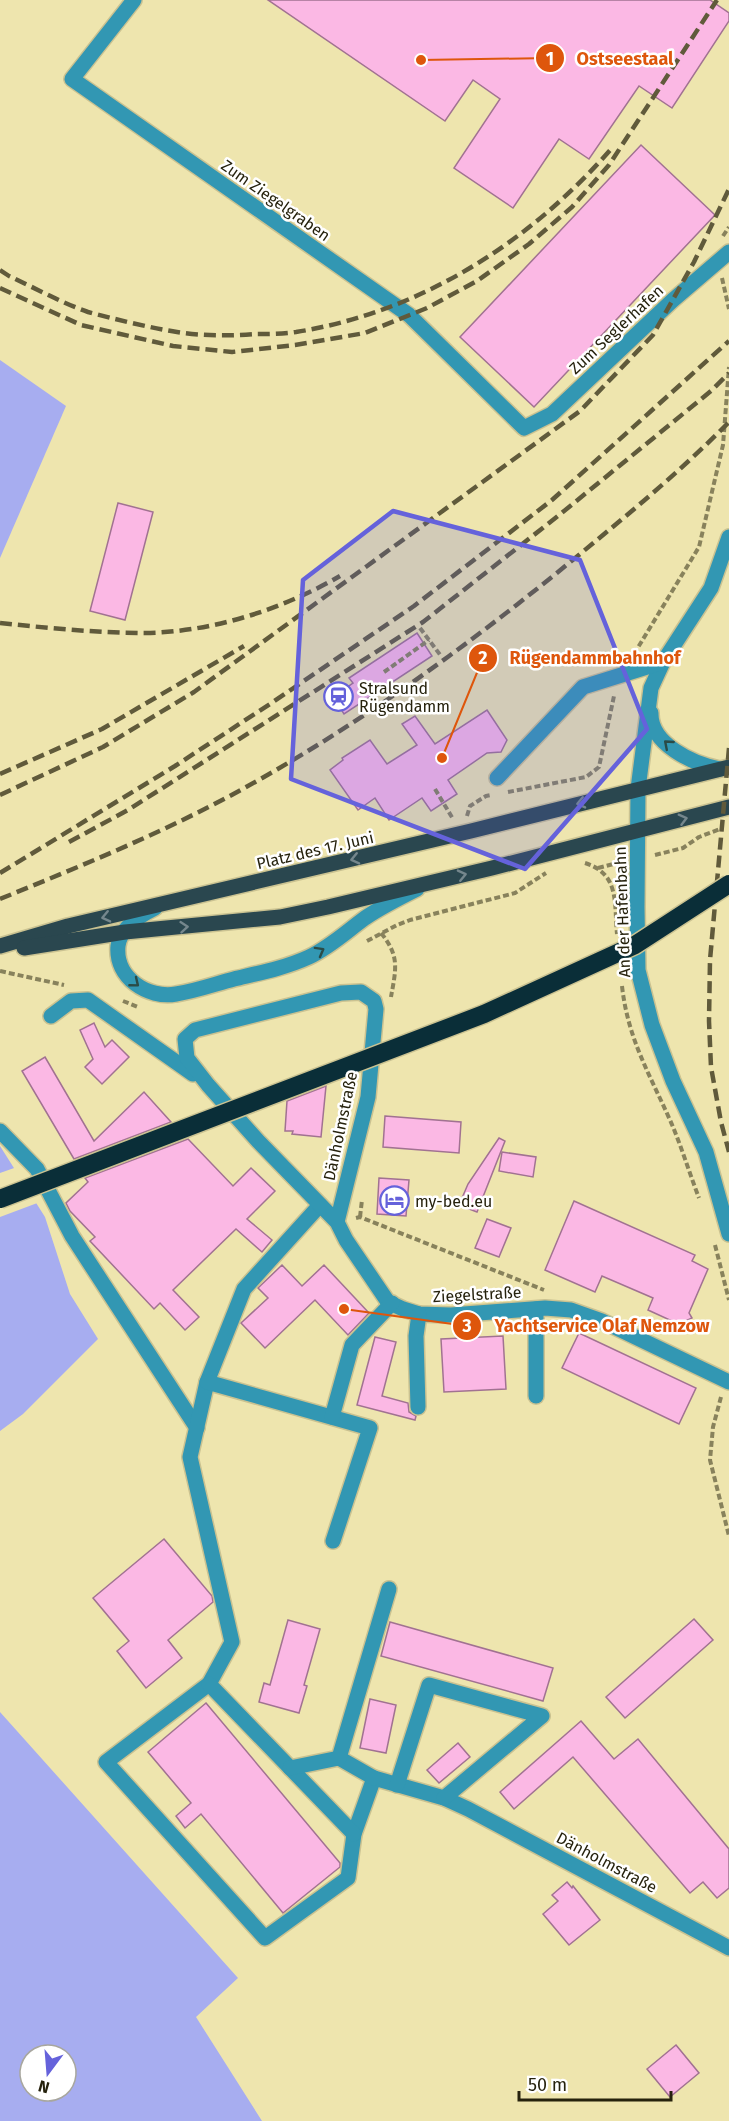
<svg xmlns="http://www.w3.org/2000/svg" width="729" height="2121" font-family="'Fira Sans',sans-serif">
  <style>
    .water { fill: #a7adf0; fill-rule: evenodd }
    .pier { fill: #eee5ae }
    .building { fill: #fbb8e4; stroke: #a17291; stroke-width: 1.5 }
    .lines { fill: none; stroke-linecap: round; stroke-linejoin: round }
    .minor-casing { stroke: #cac291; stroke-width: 18 }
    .major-casing { stroke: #cac291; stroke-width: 18 }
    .path { stroke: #88825c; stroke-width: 4; stroke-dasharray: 6 3; stroke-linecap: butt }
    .minor { stroke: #3297b3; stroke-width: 15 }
    .major { stroke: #2a474f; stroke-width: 15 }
    .rail { stroke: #605a3b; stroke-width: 4.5; stroke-dasharray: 12 6; stroke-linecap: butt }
    .highway-bridge-casing { stroke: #cac291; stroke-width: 21; stroke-linecap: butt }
    .highway-bridge { stroke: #0a2e38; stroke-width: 18 }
    .oneway { stroke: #2a4b47 }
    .oneway2 { stroke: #75878d }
    .marked { fill: #6562db; fill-opacity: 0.2; stroke: #6562db; stroke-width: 4.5; stroke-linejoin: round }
    .labels { text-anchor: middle; stroke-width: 5; stroke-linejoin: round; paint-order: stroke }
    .street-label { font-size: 16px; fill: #26220d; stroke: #fff }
    .poi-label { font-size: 16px; fill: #26220d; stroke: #fff; text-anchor: start }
    .leader { fill: none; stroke: #de560c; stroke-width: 2 }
    .callout-dot { fill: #de560c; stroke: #fff; stroke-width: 2 }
    .mark-label { font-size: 18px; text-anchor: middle; font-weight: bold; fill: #fff }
    .callout-label { font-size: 18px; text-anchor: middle; font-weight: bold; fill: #de560c; stroke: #fff; stroke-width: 5; stroke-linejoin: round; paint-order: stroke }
  </style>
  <rect width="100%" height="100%" fill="#eee5ae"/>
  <g class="water">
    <path d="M0,360L66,406L0,558Z"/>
    <path d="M0,1146L45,1217L70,1294L98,1339L23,1414L0,1431Z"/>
    <path d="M0,1712L238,1978L196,2017L262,2121H0ZM30,2055H66V2091H30Z"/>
  </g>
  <path class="pier" d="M17,1167L40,1202L0,1217V1173Z"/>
  <g class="building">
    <path d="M268,0H710L729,13V21L672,108L639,86L589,159L559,139L513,208L454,168L500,99L473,80L445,121Z"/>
    <path d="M641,145L715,215L534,407L460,337Z"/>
    <path d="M118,503L153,512L125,620L90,611Z"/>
    <path d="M417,633L432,656L344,714L333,697L353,683L349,678Z"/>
    <path d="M487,710L507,740L501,752L487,753L448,780L457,794L431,811L422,798L389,820L375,798L358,810L330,770L343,760L342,758L370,740L387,764L417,745L402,724L415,716L435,744Z"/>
    <path d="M94,1023L105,1047L112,1040L129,1057L102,1084L85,1067L93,1059L80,1030Z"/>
    <path d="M45,1057L94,1141L144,1092L171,1122L74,1159L22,1071Z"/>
    <path d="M326,1086L321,1137L292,1134L293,1131H285L287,1101Z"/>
    <path d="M385,1116L461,1122L459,1153L383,1147Z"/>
    <path d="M499,1138L505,1141L477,1212L459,1205L468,1184Z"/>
    <path d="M188,1139L233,1186L251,1168L275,1191L247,1219L272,1240L262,1252L236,1229L173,1290L199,1317L185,1330L160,1303L154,1309L90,1241L95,1237L70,1211L66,1203L88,1182L85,1178Z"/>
    <path d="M502,1152L536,1157L533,1177L499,1171Z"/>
    <path d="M379,1178L409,1180L406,1216L377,1214Z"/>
    <path d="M574,1201L695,1255L692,1261L708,1269L689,1313L692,1318L673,1327L670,1320L648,1310L653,1298L602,1276L595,1292L545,1270Z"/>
    <path d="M487,1219L511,1228L499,1257L475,1248Z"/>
    <path d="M282,1265L302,1286L324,1265L369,1313L348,1335L315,1300L265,1348L241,1323L268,1298L258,1288Z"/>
    <path d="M579,1333L696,1388L679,1424L562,1368Z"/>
    <path d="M503,1336L506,1389L444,1392L441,1339Z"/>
    <path d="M375,1337L396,1342L382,1396L408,1403L409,1412L416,1416L415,1420L357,1405Z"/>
    <path d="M164,1539L212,1596L213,1602L168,1640L182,1658L146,1688L117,1651L129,1641L93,1598Z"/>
    <path d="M694,1619L713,1640L625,1718L606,1697Z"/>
    <path d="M288,1620L320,1629L304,1685L307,1686L299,1713L259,1702L264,1683L270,1685Z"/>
    <path d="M390,1622L553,1668L543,1701L381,1656Z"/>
    <path d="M370,1699L396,1705L386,1753L360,1748Z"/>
    <path d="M206,1703L340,1863V1867L283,1913L201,1814L185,1828L176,1816L191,1803L148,1752Z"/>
    <path d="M581,1721L614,1759L638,1739L729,1849V1888L717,1898L703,1882L690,1893L573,1757L514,1809L500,1792Z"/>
    <path d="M458,1743L470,1757L439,1783L427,1770Z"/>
    <path d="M567,1882L572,1888L573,1886L600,1920L569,1945L543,1914L558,1901L552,1895Z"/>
    <path d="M676,2045L699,2073L670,2097L647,2069Z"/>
  </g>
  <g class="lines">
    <defs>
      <g id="minor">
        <path d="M134,0L72,79L409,315L524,428L552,414L673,300L729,252"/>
        <path d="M729,537L711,588L663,662L651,688L638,789L637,907L638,970L652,1025L673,1081L706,1152L729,1234"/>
        <path d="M651,713C650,744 693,764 720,769"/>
        <path d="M497,778L583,687L663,662"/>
        <path d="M155,908C141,915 120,928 118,946C115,978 148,999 176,994C196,991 215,984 234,979C259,973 285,968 309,957C330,947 346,932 365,918C381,907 399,898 417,889"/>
        <path d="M51,1016L71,1001L88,1000L193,1074"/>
        <path d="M0,1131L37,1169L72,1236L197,1428"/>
        <path d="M320,1205L244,1289L207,1382L190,1457L232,1642L209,1684L106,1762L265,1938L348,1878L354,1834L374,1778L444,1798L468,1809L729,1948"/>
        <path d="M337,1222L368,1097L376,1009L374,1001L361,992L341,993L195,1030L185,1039L187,1058L208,1085L258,1141L337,1222L346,1240L388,1302L403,1309L419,1314L451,1315L545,1308L571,1310L602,1321L729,1382"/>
        <path d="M536,1309V1396"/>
        <path d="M207,1382L370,1428L333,1541"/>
        <path d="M418,1407L416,1336L419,1314"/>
        <path d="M332,1417L352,1345L392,1303"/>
        <path d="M209,1684L354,1834"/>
        <path d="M339,1758L374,1778"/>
        <path d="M290,1768L339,1758L389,1589"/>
        <path d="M397,1785L429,1685L542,1716L444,1798"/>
      </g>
      <g id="major">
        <path d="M0,946L68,926L471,831L729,767"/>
        <path d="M24,948L125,932L280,917L328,907L492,868L729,807"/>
      </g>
    </defs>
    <use href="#minor" class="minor-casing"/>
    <use href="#major" class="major-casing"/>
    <g class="path">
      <path d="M723,236L729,227"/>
      <path d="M722,278L729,309"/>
      <path d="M420,628L441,656"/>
      <path d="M634,654L699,547L723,445L729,367"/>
      <path d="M384,672L429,640"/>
      <path d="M435,789L453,819"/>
      <path d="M508,792L586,777L599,767L614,696"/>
      <path d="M467,816L470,806L486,796L491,795"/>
      <path d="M655,855L683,848L699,837L720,829"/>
      <path d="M585,863C620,874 614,903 617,934"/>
      <path d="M598,868L621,862"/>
      <path d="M381,933C400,956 396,969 391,997"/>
      <path d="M367,941L397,925L410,920L515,893L546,873"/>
      <path d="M0,971L64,985"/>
      <path d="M622,986C628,1039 649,1073 670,1120C681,1145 689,1172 699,1198"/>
      <path d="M123,1001L138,1007"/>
      <path d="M360,1217L362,1200"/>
      <path d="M356,1218L360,1217L544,1290"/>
      <path d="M715,1245L729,1300"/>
      <path d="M721,1397L713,1427L710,1460L729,1536"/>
    </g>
    <use href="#minor" class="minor"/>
    <use href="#major" class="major"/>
    <g class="rail">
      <path d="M0,270L9,276C35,288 62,303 88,312C114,319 151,328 177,332C202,336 230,336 255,334C268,334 282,334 296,332C421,312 529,243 612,148"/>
      <path d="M0,288L81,325L173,346L232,352L295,345L365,333L427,308L477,281L529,244L572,207L609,165L717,0"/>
      <path d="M0,623C48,628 97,633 145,633C213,632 283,609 340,576"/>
      <path d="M729,748L710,960L709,1021L711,1067L721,1122L729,1152"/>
      <path d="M0,774L102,729L244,646"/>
      <path d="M0,795L103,747L194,692L580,411L653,335L694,262L729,189"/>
      <path d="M69,842L128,810L423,622L558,516L711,391L729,373"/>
      <path d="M0,873L175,766L273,702L414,606L552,500L729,341"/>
      <path d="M0,899C81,866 162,833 239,791C361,724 473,642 580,554C631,512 683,469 729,422"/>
    </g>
    <defs>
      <path id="highway-bridge" d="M0,1199L484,1014L635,945L729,884"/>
    </defs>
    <use href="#highway-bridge" class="highway-bridge-casing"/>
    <use href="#highway-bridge" class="highway-bridge"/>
  </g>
  <defs><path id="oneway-chevron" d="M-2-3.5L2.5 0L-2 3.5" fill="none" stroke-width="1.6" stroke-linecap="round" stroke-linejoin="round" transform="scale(1.5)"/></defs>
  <g class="oneway">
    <use href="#oneway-chevron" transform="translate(668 744) rotate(-139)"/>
    <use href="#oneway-chevron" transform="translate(320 951) rotate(-29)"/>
    <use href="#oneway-chevron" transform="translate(135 983) rotate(39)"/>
  </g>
  <g class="oneway2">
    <use href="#oneway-chevron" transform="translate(581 803) rotate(167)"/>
    <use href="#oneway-chevron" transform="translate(683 819) rotate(-15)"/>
    <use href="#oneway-chevron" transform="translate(355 859) rotate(167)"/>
    <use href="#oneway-chevron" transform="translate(462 875) rotate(-13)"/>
    <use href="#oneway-chevron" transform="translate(106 917) rotate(167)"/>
    <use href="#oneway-chevron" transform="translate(184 927) rotate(-5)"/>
  </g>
  <path class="marked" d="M393,511L580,560L647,729L525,869L291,779L303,580Z"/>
  <defs>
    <symbol id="station-ring" viewBox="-11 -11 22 22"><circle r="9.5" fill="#fff" stroke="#6562db" stroke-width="1.5"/><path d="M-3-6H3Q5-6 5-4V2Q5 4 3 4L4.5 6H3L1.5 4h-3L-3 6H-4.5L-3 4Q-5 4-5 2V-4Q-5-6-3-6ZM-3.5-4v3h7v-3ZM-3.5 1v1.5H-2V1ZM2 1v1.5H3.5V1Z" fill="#6562db"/></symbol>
    <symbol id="hotel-ring" viewBox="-11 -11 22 22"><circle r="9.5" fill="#fff" stroke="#6562db" stroke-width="1.5"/><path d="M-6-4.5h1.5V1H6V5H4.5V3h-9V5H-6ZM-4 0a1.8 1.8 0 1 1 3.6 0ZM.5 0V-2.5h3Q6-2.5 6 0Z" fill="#6562db"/></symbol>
  </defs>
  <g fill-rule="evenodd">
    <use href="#station-ring" x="322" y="680" width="33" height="33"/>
    <use href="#hotel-ring" x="378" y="1184" width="33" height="33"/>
  </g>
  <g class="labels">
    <g class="street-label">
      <text transform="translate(276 200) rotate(35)" y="6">Zum Ziegelgraben</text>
      <text transform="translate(616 329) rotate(-43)" y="6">Zum Seglerhafen</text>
      <text transform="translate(315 850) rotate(-13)" y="6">Platz des 17. Juni</text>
      <text transform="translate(622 912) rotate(-92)" y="6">An der Hafenbahn</text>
      <text transform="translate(340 1126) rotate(-78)" y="6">Dänholmstraße</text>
      <text transform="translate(477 1294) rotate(-3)" y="6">Ziegelstraße</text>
      <text transform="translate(607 1862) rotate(28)" y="6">Dänholmstraße</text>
    </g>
    <g class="poi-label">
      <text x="359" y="694">Stralsund<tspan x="359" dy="18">Rügendamm</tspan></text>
      <text x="415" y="1207">my-bed.eu</text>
    </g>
  </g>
  <path class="leader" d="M421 60L550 58M442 758L483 658M344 1309L467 1326"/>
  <g class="callout-dot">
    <circle cx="421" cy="60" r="6"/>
    <circle cx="442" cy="758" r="6"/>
    <circle cx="344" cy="1309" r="6"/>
    <circle cx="550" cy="58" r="15"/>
    <circle cx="483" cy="658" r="15"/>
    <circle cx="467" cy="1326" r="15"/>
  </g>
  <g class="mark-label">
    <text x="550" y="65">1</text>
    <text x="483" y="664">2</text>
    <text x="467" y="1332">3</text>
  </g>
  <g class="callout-label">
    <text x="625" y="65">Ostseestaal</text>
    <text x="595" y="664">Rügendammbahnhof</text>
    <text x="602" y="1332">Yachtservice Olaf Nemzow</text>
  </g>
  <g transform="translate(48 2073) rotate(196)"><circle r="28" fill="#ffffff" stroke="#a8a79e" stroke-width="1.5"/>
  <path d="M0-4.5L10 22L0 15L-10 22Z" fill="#6562db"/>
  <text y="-9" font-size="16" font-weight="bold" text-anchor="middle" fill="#26220d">N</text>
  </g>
  <path d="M519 2091v9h152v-9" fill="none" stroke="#26220d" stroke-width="3"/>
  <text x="528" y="2091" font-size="18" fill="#26220d" stroke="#ffffff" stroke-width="4.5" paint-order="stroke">50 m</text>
</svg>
